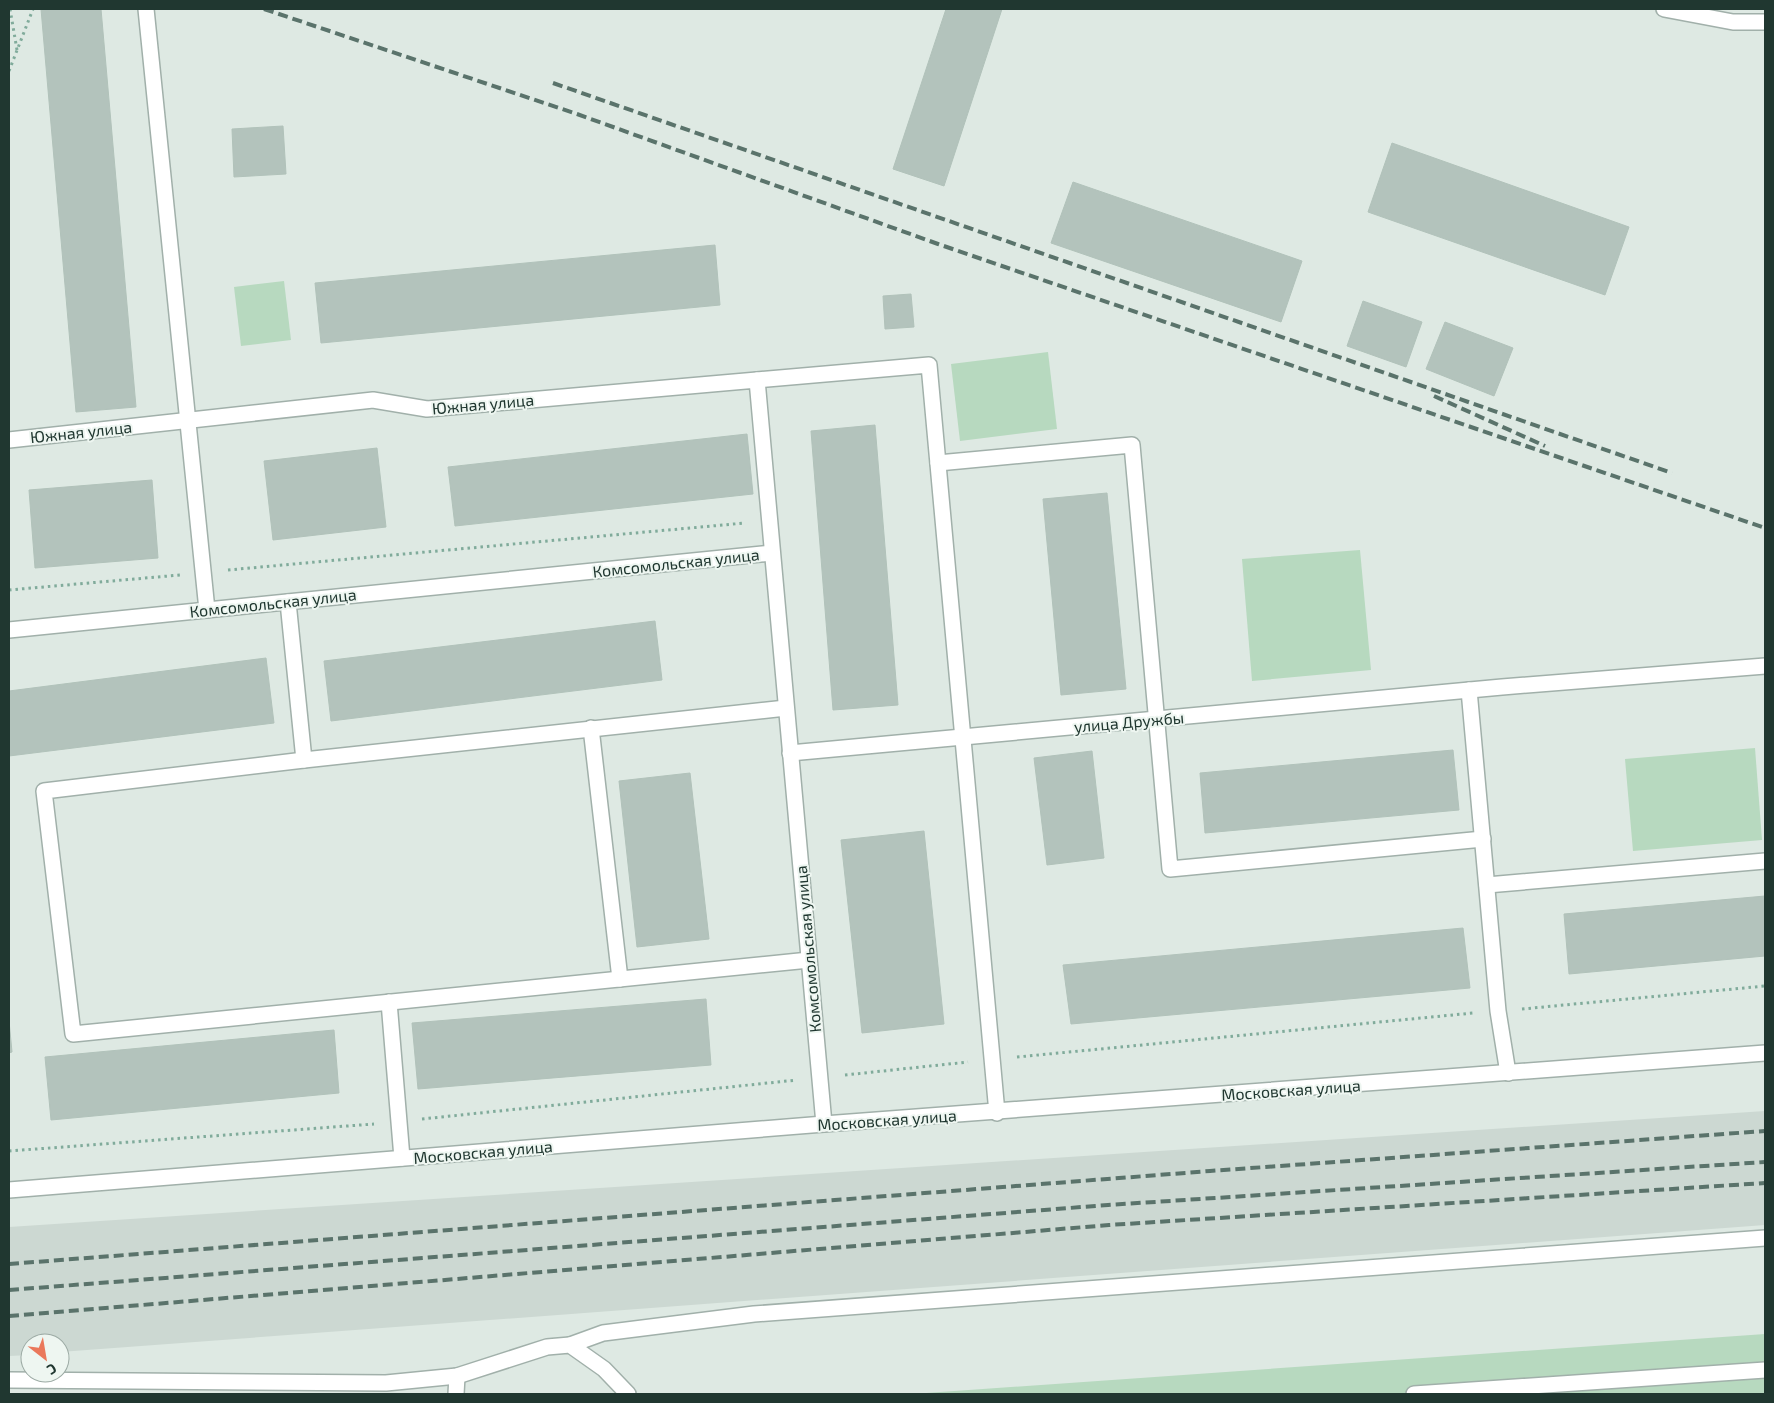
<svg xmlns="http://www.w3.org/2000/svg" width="1774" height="1403" font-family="'Exo 2',sans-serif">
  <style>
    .built { fill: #ccd8d2 }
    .green { fill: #b7d9bf }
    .building { fill: #b3c3bc; stroke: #b1c2ba }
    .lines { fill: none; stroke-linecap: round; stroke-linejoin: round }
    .minor-casing { stroke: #a1b0aa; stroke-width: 18 }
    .path { stroke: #80ab9b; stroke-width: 3; stroke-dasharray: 2.5 4; stroke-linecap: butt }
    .minor { stroke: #fff; stroke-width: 15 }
    .rail { stroke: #5a736b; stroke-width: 4; stroke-dasharray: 10 5; stroke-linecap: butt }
    .labels { text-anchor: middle; stroke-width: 4; stroke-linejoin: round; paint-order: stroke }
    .street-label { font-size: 16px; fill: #203730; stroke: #eef6f1 }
  </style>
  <rect width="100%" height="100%" fill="#dee9e3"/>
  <path class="built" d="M1765,1111V1225L60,1352V1343H30V1355L9,1356V1227Z"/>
  <g class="green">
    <path d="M284,281L291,340L241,346L234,287Z"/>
    <path d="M1048,352L1057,429L960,441L951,364Z"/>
    <path d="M1360,550L1371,670L1252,681L1242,559Z"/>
    <path d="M1755,748L1762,840L1633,851L1625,759Z"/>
    <path d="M1765,1334V1394H912Z"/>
  </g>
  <g class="building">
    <path d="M41,9H101L136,407L76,412Z"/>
    <path d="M946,9H1002L944,186L893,169Z"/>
    <path d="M283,126L286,174L234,177L232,129Z"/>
    <path d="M1392,143L1629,227L1605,295L1368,212Z"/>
    <path d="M1073,182L1302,261L1281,322L1051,243Z"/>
    <path d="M715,245L720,305L321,343L315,283Z"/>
    <path d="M911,294L914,327L885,329L883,296Z"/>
    <path d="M1363,301L1422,322L1406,367L1347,346Z"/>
    <path d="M1445,322L1513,348L1494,396L1426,369Z"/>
    <path d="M875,425L898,705L833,710L811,431Z"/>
    <path d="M747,434L753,494L455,526L448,467Z"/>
    <path d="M377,448L386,527L273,540L264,461Z"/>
    <path d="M152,480L158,558L35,568L29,490Z"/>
    <path d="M1107,493L1126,689L1061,695L1043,499Z"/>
    <path d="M655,621L662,680L331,721L324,661Z"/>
    <path d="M266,658L274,723L9,756V691Z"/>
    <path d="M1453,750L1459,810L1205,833L1200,773Z"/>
    <path d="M1092,751L1104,858L1047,865L1034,758Z"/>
    <path d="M690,773L709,939L637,947L619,781Z"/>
    <path d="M924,831L944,1024L862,1033L841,840Z"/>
    <path d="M1765,896V956L1569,974L1564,914Z"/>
    <path d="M1463,928L1470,988L1071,1024L1063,965Z"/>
    <path d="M706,999L711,1065L418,1089L412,1023Z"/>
    <path d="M9,1021L12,1052L9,1053Z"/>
    <path d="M334,1030L339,1093L51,1120L45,1057Z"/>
  </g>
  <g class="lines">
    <defs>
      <g id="minor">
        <path d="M146,9L207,610"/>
        <path d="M1664,9L1733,22H1765"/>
        <path d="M757,380L929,365L997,1113"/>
        <path d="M9,440L373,400L427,409L757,380L824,1124"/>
        <path d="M938,463L1132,445L1170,869L1483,839"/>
        <path d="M288,602L304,760"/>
        <path d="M9,630L772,553"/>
        <path d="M1469,690L1498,1011L1508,1073"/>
        <path d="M786,708L304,760L44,791L73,1034L809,960"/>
        <path d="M591,728L620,979"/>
        <path d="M790,753L1502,687L1765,666"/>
        <path d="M1487,885L1765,861"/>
        <path d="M389,1002L402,1158"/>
        <path d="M9,1190L824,1124L1765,1053"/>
        <path d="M570,1345L603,1333L754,1314L1765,1238"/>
        <path d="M9,1380L386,1383L457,1376L547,1347L570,1345L604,1369L628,1394"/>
        <path d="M456,1394L457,1376"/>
        <path d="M1414,1394L1765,1370"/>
      </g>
    </defs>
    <use href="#minor" class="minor-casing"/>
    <g class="path">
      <path d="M10,9L17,50"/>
      <path d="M9,71L33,9"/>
      <path d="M228,570L745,523"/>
      <path d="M9,590L180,575"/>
      <path d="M1522,1009L1765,986"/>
      <path d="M1017,1057L1473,1013"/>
      <path d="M845,1075L968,1062"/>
      <path d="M422,1119L797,1080"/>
      <path d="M9,1151L374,1124"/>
    </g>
    <use href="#minor" class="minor"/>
    <g class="rail">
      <path d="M264,9L577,114L938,244L1765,528"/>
      <path d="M553,83L1672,473"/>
      <path d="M1434,396L1545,446"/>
      <path d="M9,1264L1210,1171L1765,1131"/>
      <path d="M9,1290L1108,1205L1765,1162"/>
      <path d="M9,1316L1109,1225L1765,1183"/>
    </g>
  </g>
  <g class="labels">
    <g class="street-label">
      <text transform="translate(483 404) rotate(-5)" y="6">Южная улица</text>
      <text transform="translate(81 432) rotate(-6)" y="6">Южная улица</text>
      <text transform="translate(676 563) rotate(-6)" y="6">Комсомольская улица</text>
      <text transform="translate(273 603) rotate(-6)" y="6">Комсомольская улица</text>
      <text transform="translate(1129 722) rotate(-5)" y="6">улица Дружбы</text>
      <text transform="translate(808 949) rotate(-95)" y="6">Комсомольская улица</text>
      <text transform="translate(1291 1090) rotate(-4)" y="6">Московская улица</text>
      <text transform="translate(887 1120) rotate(-4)" y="6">Московская улица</text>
      <text transform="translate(483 1152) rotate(-5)" y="6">Московская улица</text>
    </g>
  </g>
  <rect width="1774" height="1403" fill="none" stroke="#203730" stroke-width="20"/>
  <g transform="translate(45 1358) rotate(149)"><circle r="24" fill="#eef6f1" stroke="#9caaa4"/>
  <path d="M0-4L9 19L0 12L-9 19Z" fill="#ea785b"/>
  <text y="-8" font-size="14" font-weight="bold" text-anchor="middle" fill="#203730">С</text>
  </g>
</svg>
